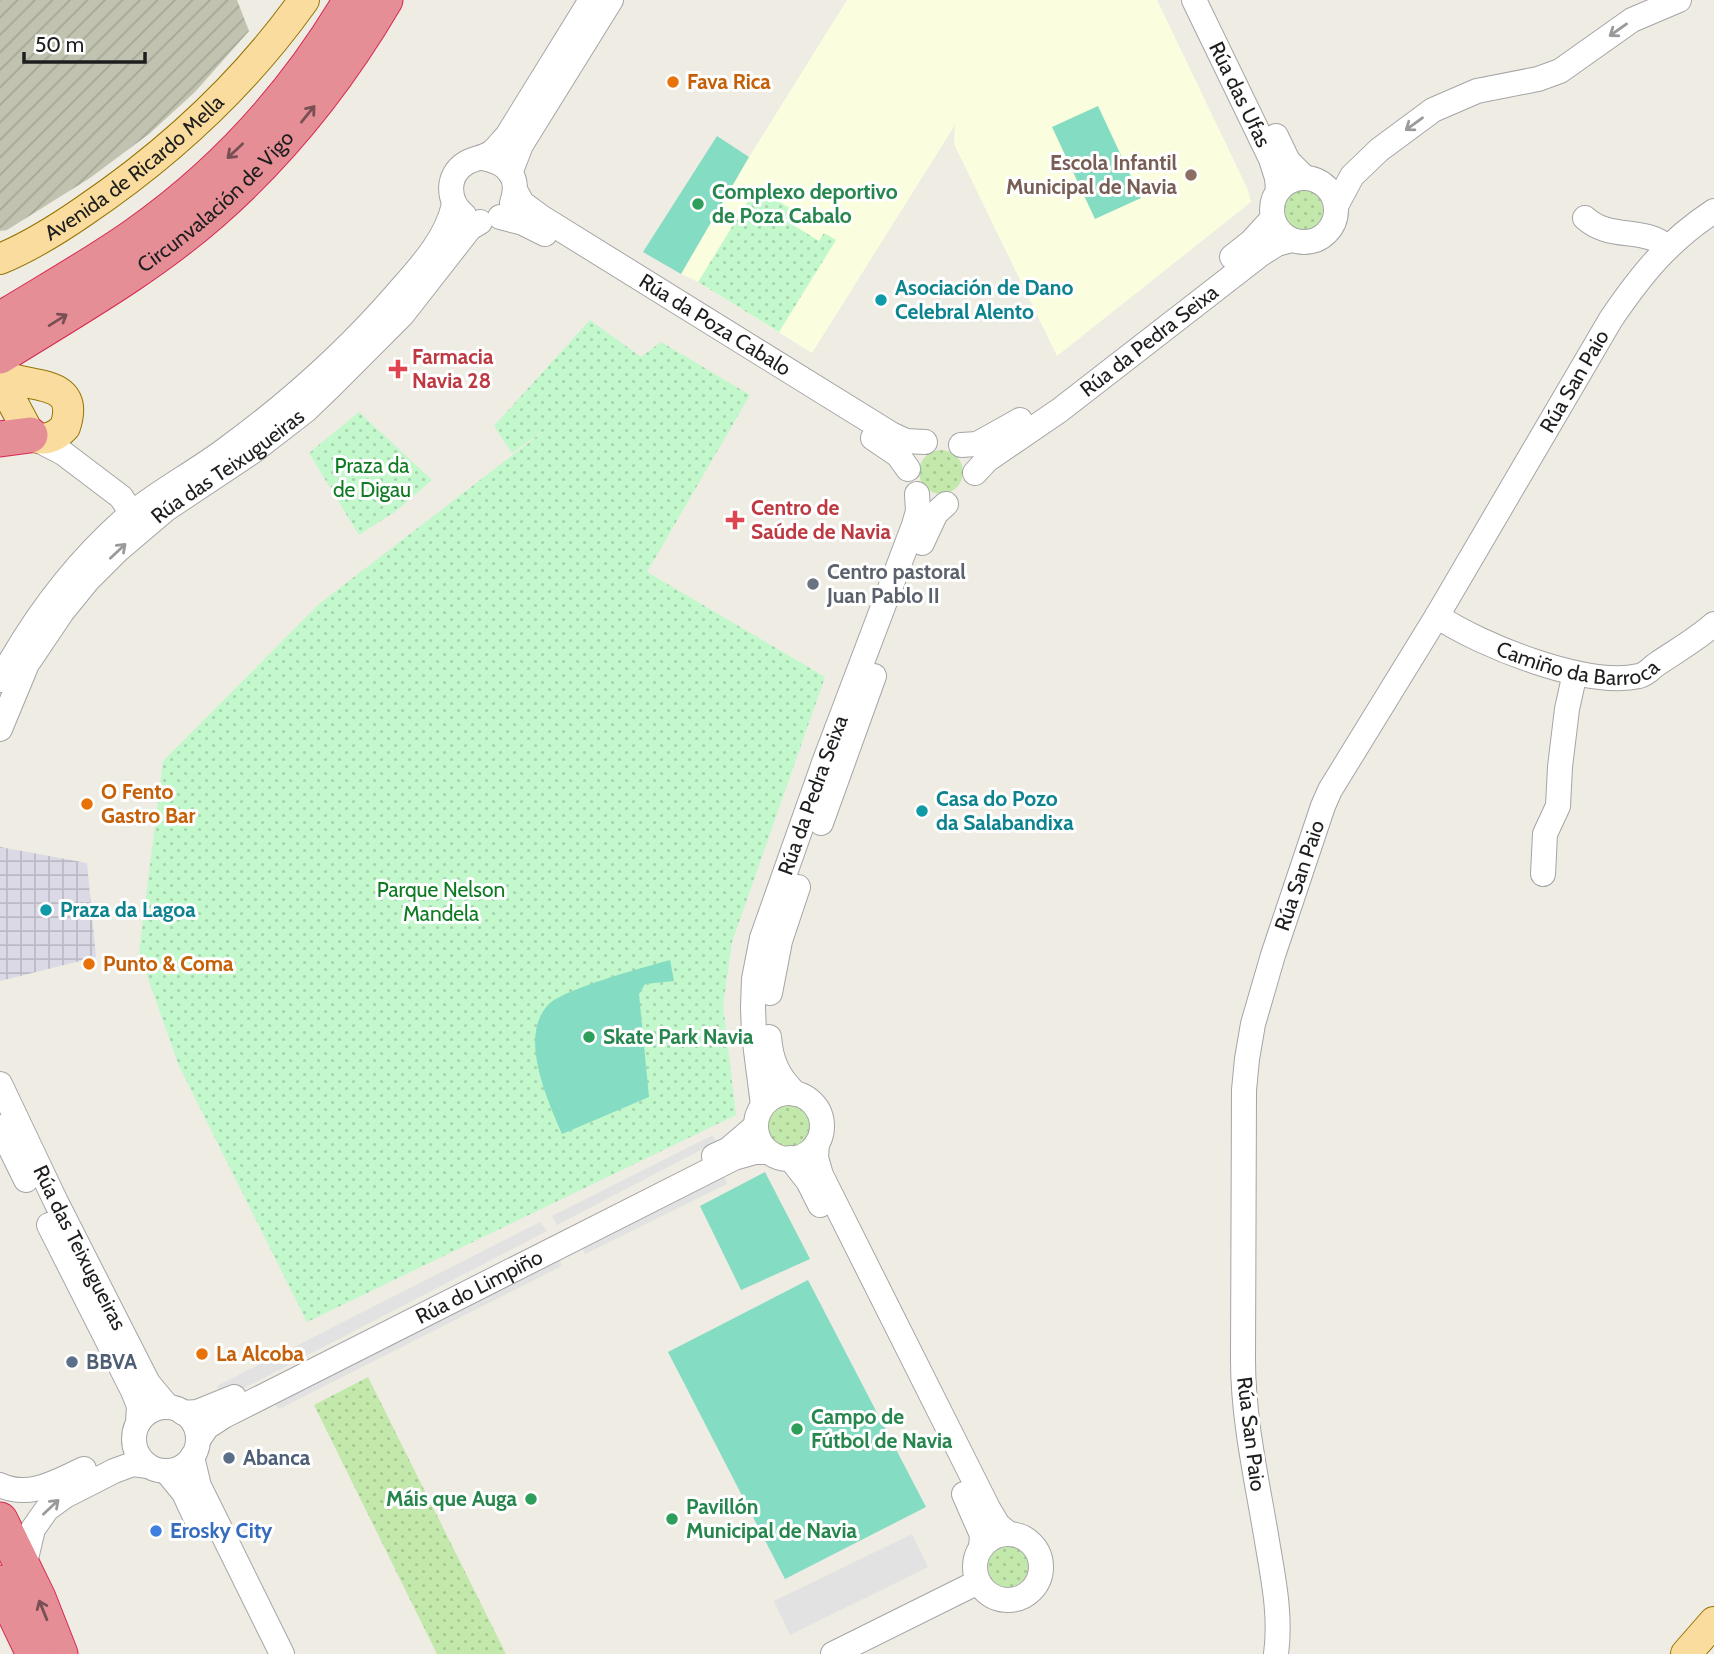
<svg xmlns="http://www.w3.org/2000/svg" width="1714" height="1654" font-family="Cabin,sans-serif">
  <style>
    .education { fill: #fbfede }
    .construction { fill: url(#construction-furrows) }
    .grass { fill: url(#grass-dots) }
    .park { fill: url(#park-dots) }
    .pitch { fill: #84dcc3 }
    .parking { fill: #e2e2e2 }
    .plaza { fill: url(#plaza-grid) }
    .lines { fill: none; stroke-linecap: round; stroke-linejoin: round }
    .minor-casing { stroke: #a5a5a5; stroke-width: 26 }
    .major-casing { stroke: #957403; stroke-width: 32 }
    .highway-casing { stroke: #d62851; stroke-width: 37 }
    .minor { stroke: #fff; stroke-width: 24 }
    .major { stroke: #fadc9e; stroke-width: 30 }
    .highway { stroke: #e58e95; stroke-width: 35 }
    .oneway { stroke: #9a9a9a }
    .oneway2 { stroke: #785054 }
    .food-dot { fill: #e8710a; stroke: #fff; stroke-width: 2.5 }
    .education-dot { fill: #8d6e63; stroke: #fff; stroke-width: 2.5 }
    .leisure-dot { fill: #2e9e5b; stroke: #fff; stroke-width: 2.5 }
    .culture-dot { fill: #0f9aa8; stroke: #fff; stroke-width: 2.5 }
    .health-dot { fill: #e0444e; stroke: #fff; stroke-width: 2.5 }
    .worship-dot { fill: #6b7280; stroke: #fff; stroke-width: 2.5 }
    .service-dot { fill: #5c6f8a; stroke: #fff; stroke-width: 2.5 }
    .shop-dot { fill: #3f7fe0; stroke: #fff; stroke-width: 2.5 }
    .labels { text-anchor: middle; stroke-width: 6; stroke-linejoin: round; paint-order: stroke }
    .food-label { font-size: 21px; font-weight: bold; fill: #c56008; stroke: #fff; text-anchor: start }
    .street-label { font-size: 21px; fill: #1e1e1e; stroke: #fff }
    .education-label { font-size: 21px; font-weight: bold; fill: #785e54; stroke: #fff; text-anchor: end }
    .leisure-label { font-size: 21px; font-weight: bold; fill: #27864d; stroke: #fff; text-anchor: start }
    .culture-label { font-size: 21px; font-weight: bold; fill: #0d838f; stroke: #fff; text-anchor: start }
    .health-label { font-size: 21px; font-weight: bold; fill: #be3a42; stroke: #fff; text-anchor: start }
    .park-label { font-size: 21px; fill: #0e7a22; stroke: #fff }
    .worship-label { font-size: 21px; font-weight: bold; fill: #5b616d; stroke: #fff; text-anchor: start }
    .service-label { font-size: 21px; font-weight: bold; fill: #4e5e75; stroke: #fff; text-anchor: start }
    .shop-label { font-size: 21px; font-weight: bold; fill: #366cbe; stroke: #fff; text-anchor: start }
  </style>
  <defs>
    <pattern id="construction-furrows" width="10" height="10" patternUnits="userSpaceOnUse" patternTransform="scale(1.75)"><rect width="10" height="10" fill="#c1c3b0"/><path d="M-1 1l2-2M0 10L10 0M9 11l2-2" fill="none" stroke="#a5a797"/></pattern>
    <pattern id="grass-dots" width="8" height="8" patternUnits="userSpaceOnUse" patternTransform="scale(1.75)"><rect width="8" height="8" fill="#c3e8ab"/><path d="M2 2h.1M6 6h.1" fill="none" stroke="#a7c793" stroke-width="1.8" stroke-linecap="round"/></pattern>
    <pattern id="park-dots" width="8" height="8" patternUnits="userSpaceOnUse" patternTransform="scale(1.75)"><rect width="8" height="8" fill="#c2f8cc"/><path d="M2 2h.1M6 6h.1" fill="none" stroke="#a6d4af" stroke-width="1.8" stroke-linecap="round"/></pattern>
    <pattern id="plaza-grid" width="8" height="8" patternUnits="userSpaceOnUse" patternTransform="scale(1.75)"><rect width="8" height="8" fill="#dad9e5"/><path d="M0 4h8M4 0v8" fill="none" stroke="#bbbac4"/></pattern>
  </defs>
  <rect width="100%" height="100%" fill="#efece4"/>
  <path class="education" d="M847,0H1157L1248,190L1251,202L1057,356L954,144L955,125L812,353L698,282L681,274L749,157Z"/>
  <path class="construction" d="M0,0H237L249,31L195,92L149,134L90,178L7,230L0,231Z"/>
  <g class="grass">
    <circle cx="1303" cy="210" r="20"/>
    <circle cx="941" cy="472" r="22"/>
    <circle cx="789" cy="1126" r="22"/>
    <path d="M368,1377L506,1654H437L314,1405Z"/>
    <circle cx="1010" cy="1567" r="22"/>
  </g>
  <g class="park">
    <path d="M756,188L793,210L787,221L819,241L824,233L836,240L779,332L698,282Z"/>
    <path d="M590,320L641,357L661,342L750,395L647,572L825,677L732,942L723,1006L736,1115L307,1322L179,1066L139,953L163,761L319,604L553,424L512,453L494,426Z"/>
    <path d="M359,412L432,480L396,511L359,535L309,453Z"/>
  </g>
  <g class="pitch">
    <path d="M1098,106L1141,198L1095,219L1052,127Z"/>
    <path d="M717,136L749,157L681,274L643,252Z"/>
    <path d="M670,960L674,981L645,984L639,994L649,1097L562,1134C548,1101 518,1037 548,1005C563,989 645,967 670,960Z"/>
    <path d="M765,1172L810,1259L741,1290L700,1206Z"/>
    <path d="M808,1280L926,1507L785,1579L668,1352Z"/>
  </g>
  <g class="parking">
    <path d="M713,1135L716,1142L557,1225L552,1216Z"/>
    <path d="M724,1173L727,1184L585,1254L581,1245Z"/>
    <path d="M540,1222L547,1231L221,1400L217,1386Z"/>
    <path d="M559,1257L562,1266L279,1409L271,1401Z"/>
    <path d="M912,1534L928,1567L790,1635L774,1601Z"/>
  </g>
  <path class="plaza" d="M0,847L87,863L96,957L0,981Z"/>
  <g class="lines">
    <defs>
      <g id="minor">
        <path id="s1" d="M1194,0L1271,159L1277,178L1278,190"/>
        <path d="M1276,136L1288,161L1305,178"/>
        <path d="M483,158C508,163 521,177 512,203"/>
        <path d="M510,173L521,145L611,0"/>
        <circle cx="1304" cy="210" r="32"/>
        <path id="s2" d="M515,190L522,203L541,217L891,434L906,441L925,442"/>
        <path d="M1336,206L1352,176L1379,150L1433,110L1477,91L1538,79L1560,71L1632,20L1679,0"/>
        <path d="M464,215C447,201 446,175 466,163C474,158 484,158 492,152C497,148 502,141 507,136L591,0"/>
        <path d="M500,217L523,223L545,234"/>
        <path d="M1585,218C1610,241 1644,226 1667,247"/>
        <path d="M1232,257L1251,242L1272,219"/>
        <path d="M873,438L898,455L908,469"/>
        <path d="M36,439L63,453L121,497L127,506L129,516"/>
        <path d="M961,445L977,444L1020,420"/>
        <path id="s3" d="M975,473L987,460L1060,410L1261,254L1277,244L1292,240"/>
        <path d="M922,543L936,513L946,504"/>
        <path id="s4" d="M1437,616C1480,645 1586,688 1639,676C1647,674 1651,668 1657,664C1676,651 1696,640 1714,624"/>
        <path d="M0,680C33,619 74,564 126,518C157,492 194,473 226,449C289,403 347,351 398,292C421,266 447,238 454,204"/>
        <path id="s5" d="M0,729L27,664L62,612L88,580L118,550L165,510L252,452L305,411L329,388L402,315L470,228L480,222"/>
        <path d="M821,823L874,676"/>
        <path d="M1543,874L1545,834L1558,806L1560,767L1567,709L1575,673"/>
        <path d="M770,993L780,941L798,887"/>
        <path d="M769,1037C771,1061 778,1077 796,1094"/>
        <path id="s6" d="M0,1084L56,1202L148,1383L168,1407"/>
        <circle cx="789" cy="1126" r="33"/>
        <path id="s7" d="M763,1105L754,1035L753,1007L754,979L762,938L825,760L914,525L918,511L917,494"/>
        <path d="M0,1127L26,1180"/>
        <path d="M817,1143L816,1158L821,1175L988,1508L998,1525L1009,1534"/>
        <path d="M714,1156L729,1149L756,1126"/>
        <path d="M790,1158L808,1181L820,1205"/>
        <path d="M49,1225L133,1391L139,1406L138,1423"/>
        <circle cx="166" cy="1439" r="32"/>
        <path d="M183,1413L197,1412L234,1397"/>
        <path id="s8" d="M198,1440L207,1427L224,1416L734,1158L755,1152H769"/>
        <path d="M192,1457L199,1486L282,1654"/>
        <path d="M166,1471L184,1493L197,1521"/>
        <path d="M0,1485C30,1499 57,1481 84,1469"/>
        <path d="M964,1494L982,1535L981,1548"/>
        <circle cx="1008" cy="1567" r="33"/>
        <path d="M24,1567L33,1529L47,1509L65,1496L114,1471L133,1464L148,1466"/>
        <path d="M833,1654L978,1582"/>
        <path id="s9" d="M1276,1654C1281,1618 1274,1582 1268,1547C1258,1485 1243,1422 1243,1360L1244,1090L1247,1059L1253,1024L1273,955L1323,806L1330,790L1437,616L1611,319C1641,275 1668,241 1714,211"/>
      </g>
      <g id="major">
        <path id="s10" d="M0,259C29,247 58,229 84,211C168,154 245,83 304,0"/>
        <path d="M0,374C26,390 82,376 65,427C55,438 43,442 30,435L0,379"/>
        <path d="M1686,1654L1714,1622"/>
      </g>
      <g id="highway">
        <path d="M0,320C45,292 92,266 136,235C224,173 296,93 351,0"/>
        <path id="s11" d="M0,356C72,311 147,269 211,213C281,152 338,80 385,0"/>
        <path d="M0,439L30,435"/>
        <path d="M0,1520L38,1598L60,1654"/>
        <path d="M0,1583L34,1654"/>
      </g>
    </defs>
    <use href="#minor" class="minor-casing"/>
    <use href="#major" class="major-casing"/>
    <use href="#highway" class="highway-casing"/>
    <use href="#minor" class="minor"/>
    <use href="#major" class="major"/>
    <use href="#highway" class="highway"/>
  </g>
  <defs><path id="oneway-shaft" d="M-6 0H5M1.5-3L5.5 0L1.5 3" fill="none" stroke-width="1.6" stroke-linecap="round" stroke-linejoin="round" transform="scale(1.75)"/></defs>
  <g class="oneway">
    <use href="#oneway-shaft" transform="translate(1618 30) rotate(145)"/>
    <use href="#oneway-shaft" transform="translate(1414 124) rotate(144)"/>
    <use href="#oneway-shaft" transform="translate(118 551) rotate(-43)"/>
    <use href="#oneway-shaft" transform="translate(51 1507) rotate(-43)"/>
  </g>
  <g class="oneway2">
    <use href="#oneway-shaft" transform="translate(308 114) rotate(-51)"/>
    <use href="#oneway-shaft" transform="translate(235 151) rotate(137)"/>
    <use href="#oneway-shaft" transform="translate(58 320) rotate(-32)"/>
    <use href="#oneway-shaft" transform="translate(43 1610) rotate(-112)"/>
  </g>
  <g class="food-dot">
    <circle cx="673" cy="82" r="7"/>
    <circle cx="87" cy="804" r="7"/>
    <circle cx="89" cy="964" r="7"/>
    <circle cx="202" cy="1354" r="7"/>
  </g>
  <circle class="education-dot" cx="1191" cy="175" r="7"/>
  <g class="leisure-dot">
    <circle cx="698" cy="204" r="7"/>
    <circle cx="589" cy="1037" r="7"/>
    <circle cx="797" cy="1429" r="7"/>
    <circle cx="531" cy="1499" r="7"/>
    <circle cx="672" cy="1519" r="7"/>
  </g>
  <g class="culture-dot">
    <circle cx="881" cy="300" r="7"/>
    <circle cx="922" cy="811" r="7"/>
    <circle cx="46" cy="910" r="7"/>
  </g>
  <g class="health-dot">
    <path d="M394.5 358.5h7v7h7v7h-7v7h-7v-7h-7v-7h7z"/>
    <path d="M731.5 509.5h7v7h7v7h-7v7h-7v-7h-7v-7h7z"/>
  </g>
  <circle class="worship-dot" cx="813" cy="584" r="7"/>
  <g class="service-dot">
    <circle cx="72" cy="1362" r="7"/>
    <circle cx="229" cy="1458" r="7"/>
  </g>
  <circle class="shop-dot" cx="156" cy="1531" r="7"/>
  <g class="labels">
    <g class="food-label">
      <text x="687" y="89">Fava Rica</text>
      <text x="101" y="799">O Fento<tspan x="101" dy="24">Gastro Bar</tspan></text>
      <text x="103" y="971">Punto &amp; Coma</text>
      <text x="216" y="1361">La Alcoba</text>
    </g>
    <g class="street-label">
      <text dy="7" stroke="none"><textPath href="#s1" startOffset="105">Rúa das Ufas</textPath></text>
      <text dy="7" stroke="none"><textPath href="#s10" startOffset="163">Avenida de Ricardo Mella</textPath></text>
      <text dy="7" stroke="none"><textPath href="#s11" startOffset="266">Circunvalación de Vigo</textPath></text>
      <text dy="7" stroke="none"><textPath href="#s2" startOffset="243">Rúa da Poza Cabalo</textPath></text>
      <text dy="7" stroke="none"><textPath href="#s3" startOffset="219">Rúa da Pedra Seixa</textPath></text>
      <text dy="7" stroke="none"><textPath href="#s9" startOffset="1356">Rúa San Paio</textPath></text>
      <text dy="7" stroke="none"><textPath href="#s5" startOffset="355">Rúa das Teixugueiras</textPath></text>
      <text dy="7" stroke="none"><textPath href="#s4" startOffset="152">Camiño da Barroca</textPath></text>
      <text dy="7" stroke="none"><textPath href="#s7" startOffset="320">Rúa da Pedra Seixa</textPath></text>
      <text dy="7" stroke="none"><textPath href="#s9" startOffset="789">Rúa San Paio</textPath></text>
      <text dy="7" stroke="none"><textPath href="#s6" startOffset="182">Rúa das Teixugueiras</textPath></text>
      <text dy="7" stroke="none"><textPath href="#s8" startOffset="322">Rúa do Limpiño</textPath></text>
      <text transform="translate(1251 1434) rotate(83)" y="7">Rúa San Paio</text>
    </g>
    <g class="education-label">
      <text x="1177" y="170">Escola Infantil<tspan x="1177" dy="24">Municipal de Navia</tspan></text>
    </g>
    <g class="leisure-label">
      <text x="712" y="199">Complexo deportivo<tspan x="712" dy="24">de Poza Cabalo</tspan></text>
      <text x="603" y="1044">Skate Park Navia</text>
      <text x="811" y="1424">Campo de<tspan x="811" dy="24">Fútbol de Navia</tspan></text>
      <text x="517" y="1506" text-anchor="end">Máis que Auga</text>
      <text x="686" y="1514">Pavillón<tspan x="686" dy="24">Municipal de Navia</tspan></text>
    </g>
    <g class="culture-label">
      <text x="895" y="295">Asociación de Dano<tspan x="895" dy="24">Celebral Alento</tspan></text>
      <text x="936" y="806">Casa do Pozo<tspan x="936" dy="24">da Salabandixa</tspan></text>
      <text x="60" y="917">Praza da Lagoa</text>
    </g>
    <g class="health-label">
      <text x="412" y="364">Farmacia<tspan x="412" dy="24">Navia 28</tspan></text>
      <text x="751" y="515">Centro de<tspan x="751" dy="24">Saúde de Navia</tspan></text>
    </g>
    <g class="park-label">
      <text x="372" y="473">Praza da<tspan x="372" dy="24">de Digau</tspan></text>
      <text x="441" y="897">Parque Nelson<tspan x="441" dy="24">Mandela</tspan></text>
    </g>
    <g class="worship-label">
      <text x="827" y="579">Centro pastoral<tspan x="827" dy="24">Juan Pablo II</tspan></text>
    </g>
    <g class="service-label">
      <text x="86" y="1369">BBVA</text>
      <text x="243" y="1465">Abanca</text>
    </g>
    <g class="shop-label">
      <text x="170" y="1538">Erosky City</text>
    </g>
  </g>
  <path d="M24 52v10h121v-10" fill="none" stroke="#1e1e1e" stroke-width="3.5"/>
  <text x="35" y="52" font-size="21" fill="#1e1e1e" stroke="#ffffff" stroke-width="5" paint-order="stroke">50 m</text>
</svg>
